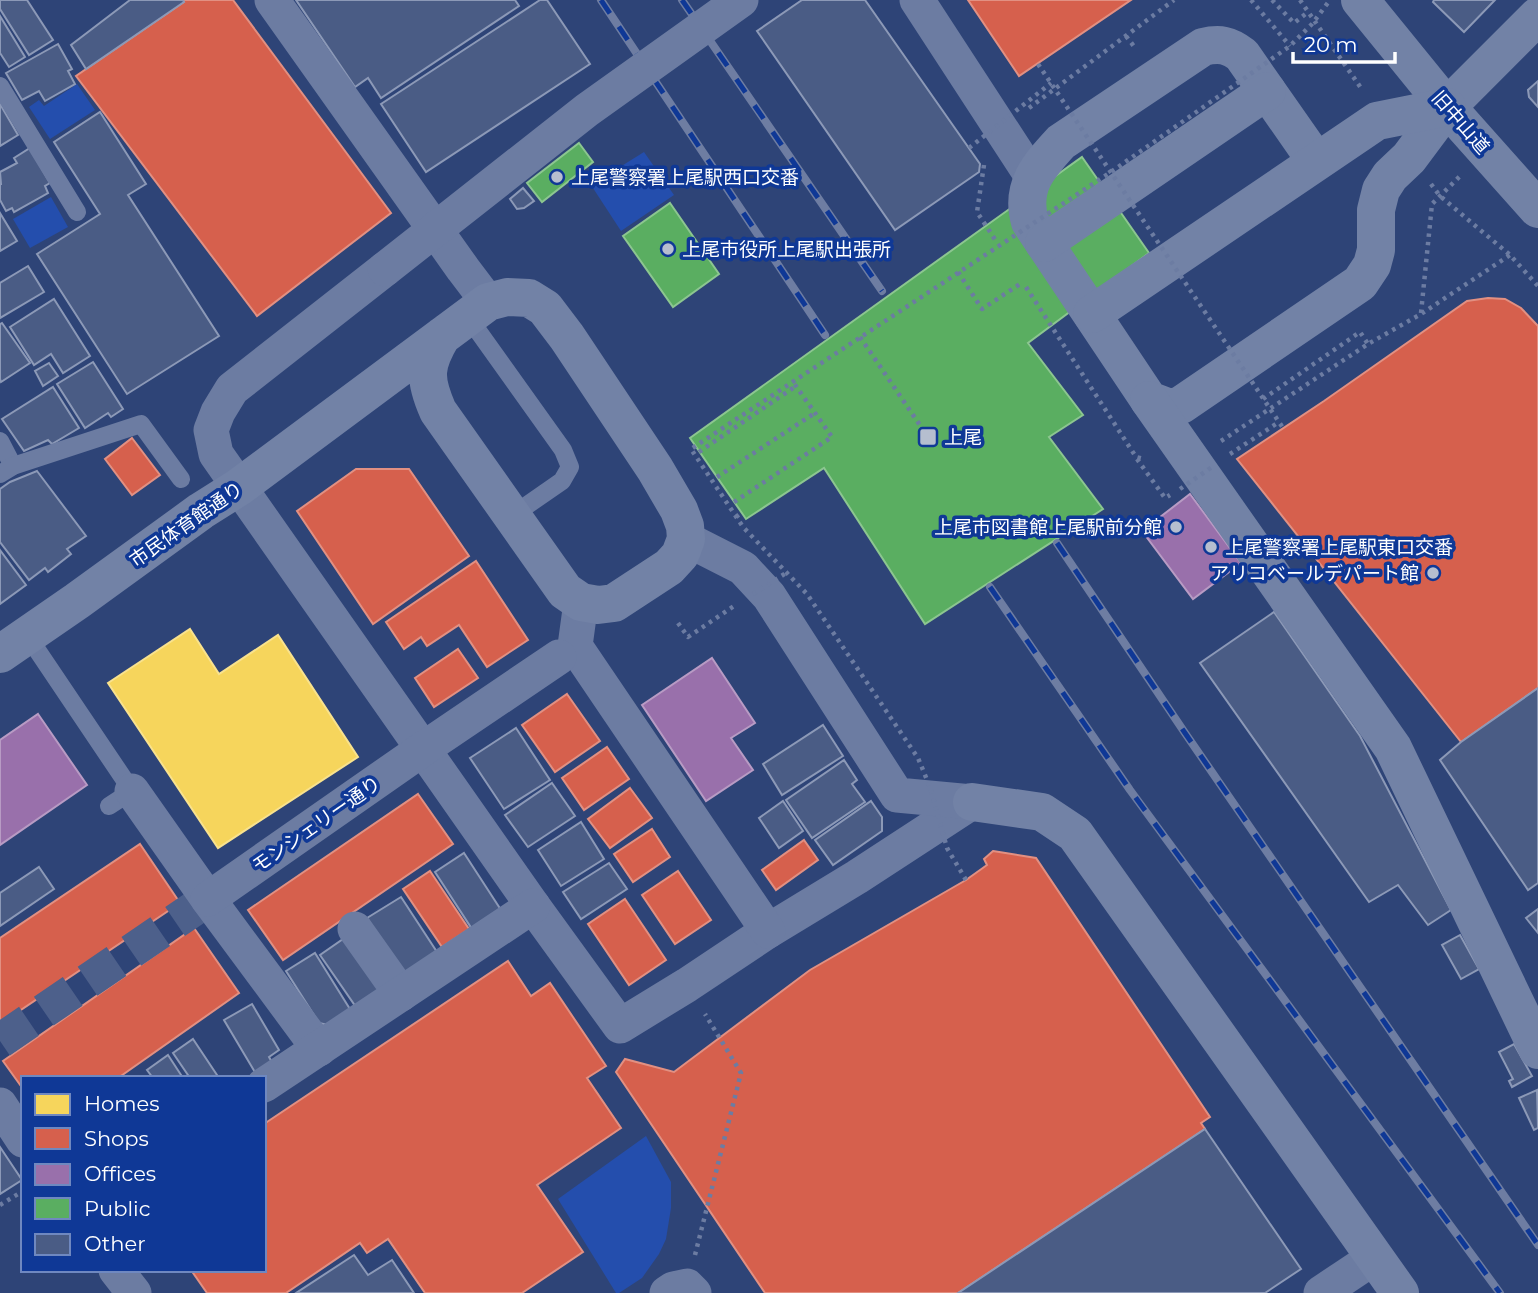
<svg xmlns="http://www.w3.org/2000/svg" width="1538" height="1293" font-family="Montserrat,'Noto Sans JP',sans-serif">
  <style>
    .green { fill: #244ead }
    .homes { fill: #f6d55c; stroke: #f9e28d; stroke-width: 2 }
    .shops { fill: #d6604d; stroke: #e29082; stroke-width: 2 }
    .offices { fill: #9970ab; stroke: #b89bc4; stroke-width: 2 }
    .public { fill: #5aae61; stroke: #8cc690; stroke-width: 2 }
    .building { fill: #4a5c85; stroke: #8c99b7; stroke-width: 2 }
    .lines { fill: none; stroke-linecap: round; stroke-linejoin: round }
    .street-tunnel { stroke: #4d608b; stroke-width: 35; stroke-dasharray: 35 18; stroke-linecap: butt }
    .path { stroke: #6c7ca2; stroke-width: 4.5; stroke-dasharray: 3.5 5; stroke-linecap: butt }
    .lane { stroke: #6c7ca2; stroke-width: 18 }
    .street { stroke: #6c7ca2; stroke-width: 35 }
    .secondary { stroke: #7282a6; stroke-width: 38 }
    .rail-casing { stroke: #6e7da2; stroke-width: 8 }
    .rail { stroke: #0f3896; stroke-width: 5; stroke-dasharray: 16; stroke-linecap: butt }
    .path-bridge { stroke: #6c7ca2; stroke-width: 4.5; stroke-dasharray: 3.5 5; stroke-linecap: butt }
    .street-bridge { stroke: #6c7ca2; stroke-width: 35 }
    .poi-dot { fill: #b6becf; stroke: #0f3896; stroke-width: 2.5 }
    .labels { text-anchor: middle; stroke-width: 7; stroke-linejoin: round; paint-order: stroke }
    .street-label { font-size: 19px; fill: #fff; stroke: #0f3896 }
    .poi-label { font-size: 19px; fill: #fff; stroke: #0f3896; text-anchor: start }
  </style>
  <rect width="100%" height="100%" fill="#2e4477"/>
  <g class="green">
    <path d="M77,84L95,110L50,139L29,107L39,100L44,106Z"/>
    <path d="M644,152L674,195L621,231L591,185Z"/>
    <path d="M51,197L68,227L30,248L13,219Z"/>
    <path d="M646,1136L671,1182V1208L666,1239L659,1254L642,1278L619,1293H616L558,1199Z"/>
  </g>
  <path class="homes" d="M190,629L219,674L278,635L358,757L218,848L108,683Z"/>
  <g class="shops">
    <path d="M183,0H233L391,213L257,316L76,76L184,2Z"/>
    <path d="M968,0H1131L1019,76Z"/>
    <path d="M1488,298L1505,299L1521,308L1538,326V688L1461,742L1237,459L1324,401L1467,301Z"/>
    <path d="M132,438L160,475L132,495L105,459Z"/>
    <path d="M356,469H409L469,556L373,624L297,511Z"/>
    <path d="M476,561L528,640L487,667L459,625L427,646L421,637L404,649L386,622Z"/>
    <path d="M458,649L478,678L434,707L415,678Z"/>
    <path d="M567,694L600,741L555,772L522,725Z"/>
    <path d="M607,747L629,779L584,810L562,778Z"/>
    <path d="M630,788L652,818L610,848L588,819Z"/>
    <path d="M418,794L453,844L283,960L248,910Z"/>
    <path d="M652,829L670,857L633,882L614,854Z"/>
    <path d="M804,840L818,860L776,890L762,870Z"/>
    <path d="M140,844L180,903L0,1024V938Z"/>
    <path d="M993,851L1036,858L1210,1117L1201,1123L1205,1129L958,1293H765L616,1072L625,1059L674,1072L810,970L966,880L987,865L984,859Z"/>
    <path d="M430,871L469,929L442,947L403,889Z"/>
    <path d="M678,871L711,920L675,944L642,895Z"/>
    <path d="M625,899L666,960L629,985L588,924Z"/>
    <path d="M194,928L239,993L118,1078H23V1089L3,1061Z"/>
    <path d="M508,961L531,996L550,983L606,1066L587,1078L621,1128L537,1185L583,1252L522,1293H425L388,1239L367,1253L360,1243L286,1293H207L191,1270H264V1124Z"/>
  </g>
  <g class="offices">
    <path d="M1190,494L1241,563L1193,599L1142,531Z"/>
    <path d="M712,658L755,723L731,738L753,770L706,801L642,705Z"/>
    <path d="M38,714L87,785L0,845V740Z"/>
  </g>
  <g class="public">
    <path d="M579,143L593,162L542,202L527,183Z"/>
    <path d="M1082,157L1149,253L1028,343L1083,415L1049,437L1103,509L925,624L824,468L746,519L690,438Z"/>
    <path d="M670,203L719,274L673,307L623,236Z"/>
  </g>
  <g class="building">
    <path d="M0,0H27L53,40L29,55L0,9Z"/>
    <path d="M130,0H183L184,2L86,69L71,45Z"/>
    <path d="M296,0H515L519,6L381,98L368,78L355,87Z"/>
    <path d="M540,0H547L590,64L426,172L381,104Z"/>
    <path d="M802,0H865L980,164L979,172L895,230L757,31Z"/>
    <path d="M1434,0H1495L1464,32L1433,2Z"/>
    <path d="M0,16L25,57L9,67L0,53Z"/>
    <path d="M58,44L72,69L68,71L75,84L45,101L39,91L22,100L6,73Z"/>
    <path d="M1538,81V107L1529,97L1528,90Z"/>
    <path d="M0,104L18,135L0,146Z"/>
    <path d="M100,112L146,184L128,195L219,336L127,394L37,254L100,214L54,142Z"/>
    <path d="M30,148L50,183L45,186L48,193L14,212L12,208L6,211L0,200V184H1L0,172L17,163L14,158Z"/>
    <path d="M523,188L534,201L524,208L517,209L510,199Z"/>
    <path d="M0,213L17,241L0,251Z"/>
    <path d="M28,266L44,292L0,318V283Z"/>
    <path d="M54,299L90,356L63,373L51,354L34,365L10,327Z"/>
    <path d="M2,323L30,363L1,382L0,379V324Z"/>
    <path d="M93,362L123,409L111,417L108,413L85,428L57,384Z"/>
    <path d="M49,363L58,376L43,386L35,371Z"/>
    <path d="M53,387L79,428L52,444L48,440L24,451L2,419Z"/>
    <path d="M37,471L86,536L67,549L71,554L48,572L45,568L29,580L0,542V489L10,482Z"/>
    <path d="M0,550L26,585L0,604Z"/>
    <path d="M1274,612L1360,736L1451,910L1428,925L1398,885L1369,902L1200,663Z"/>
    <path d="M1538,688V883L1528,890L1440,760L1461,742Z"/>
    <path d="M823,725L843,756L782,795L763,764Z"/>
    <path d="M516,728L550,780L504,809L470,758Z"/>
    <path d="M844,760L857,780L852,784L865,802L812,838L786,800Z"/>
    <path d="M552,783L575,816L528,847L505,815Z"/>
    <path d="M783,801L803,831L779,848L759,818Z"/>
    <path d="M871,801L882,817V831L833,865L815,840Z"/>
    <path d="M581,822L604,859L561,886L538,850Z"/>
    <path d="M464,853L501,910L472,929L435,872Z"/>
    <path d="M609,863L627,889L581,919L563,892Z"/>
    <path d="M39,867L54,889L0,926V893Z"/>
    <path d="M401,897L437,952L402,974L367,918Z"/>
    <path d="M1538,909V933L1526,918Z"/>
    <path d="M1460,935L1479,969L1461,979L1442,945Z"/>
    <path d="M346,937L381,990L356,1007L320,955Z"/>
    <path d="M315,953L353,1014L333,1026L319,1023L286,971Z"/>
    <path d="M252,1004L279,1050L269,1057L273,1064L256,1074L224,1020Z"/>
    <path d="M193,1039L219,1078H190L173,1053Z"/>
    <path d="M1514,1044L1532,1076L1512,1087L1509,1081L1513,1079L1499,1052Z"/>
    <path d="M168,1055L183,1078H153L147,1070Z"/>
    <path d="M1537,1090L1538,1128L1534,1130L1519,1098Z"/>
    <path d="M1205,1129L1301,1269L1265,1293H958Z"/>
    <path d="M0,1147L22,1180L0,1194Z"/>
    <path d="M354,1255L368,1275L392,1260L414,1293H296Z"/>
  </g>
  <g class="lines">
    <path class="street-tunnel" d="M0,1041L208,899"/>
    <g class="path">
      <path d="M1251,0L1290,46"/>
      <path d="M1272,0L1294,23L1308,12"/>
      <path d="M1300,0L1361,88"/>
      <path d="M1126,36L1136,49"/>
      <path d="M1029,108L1174,0"/>
      <path d="M984,165L977,212L996,241"/>
      <path d="M1431,184L1440,196L1510,255L1538,286"/>
      <path d="M958,272L982,309L1023,282"/>
      <path d="M1026,287L1136,457L1144,459"/>
      <path d="M1421,313L1432,204L1460,176"/>
      <path d="M860,337L928,437"/>
      <path d="M1263,399L1360,332L1368,344"/>
      <path d="M1221,441L1368,344L1421,314L1510,255"/>
      <path d="M699,452L796,386"/>
      <path d="M1230,454L1279,422"/>
      <path d="M1137,459L1165,498L1170,495"/>
      <path d="M717,477L815,413"/>
      <path d="M734,502L832,437L793,382"/>
      <path d="M736,517L741,513"/>
      <path d="M678,623L688,637L734,606"/>
      <path d="M0,1205L23,1191"/>
      <path d="M695,1255L741,1073L705,1014"/>
    </g>
    <g class="lane">
      <path d="M0,86L77,212"/>
      <path d="M468,317L563,450L570,467L562,481L513,515"/>
      <path d="M0,441L13,466"/>
      <path d="M0,474L13,466L141,424L181,479"/>
      <path d="M27,635L132,791L109,806"/>
    </g>
    <g class="street">
      <path d="M272,0L463,269L488,302"/>
      <path d="M917,0L1033,178"/>
      <path d="M385,269L232,389L218,412L211,430L216,454L533,906L620,1026L687,985L768,931L857,877L972,802"/>
      <path d="M686,539L743,568L769,596L897,795L972,802"/>
      <path d="M581,602L575,646L768,931"/>
      <path d="M132,791L208,899L319,1049"/>
      <path d="M208,899L423,749L559,657"/>
      <path d="M355,929L401,994"/>
      <path d="M264,1085L533,906"/>
      <path d="M0,1105L23,1140"/>
      <path d="M116,1270L134,1293"/>
      <path d="M667,1293L673,1289L687,1286L694,1293"/>
      <path d="M1321,1293L1375,1257"/>
    </g>
    <g class="secondary">
      <path d="M1360,0L1447,107L1538,209"/>
      <path d="M1316,161L1242,55C1229,45 1220,43 1203,47L1061,142C1038,167 1020,187 1030,222L1149,400L1170,408L1181,405L1360,283L1372,265L1376,250V210L1381,190L1390,176L1409,158L1447,107L1538,16"/>
      <path d="M1044,243L1267,91"/>
      <path d="M1092,314L1377,121L1447,107"/>
      <path d="M1149,400L1393,748L1538,1050"/>
      <path d="M0,654L77,601L201,511L239,487L488,302L507,297L529,298L545,308L567,337L655,469L679,510L685,526L686,539L680,555L669,567L614,603L598,605L581,602L565,591L438,411C424,379 424,366 442,336"/>
      <path d="M972,802L1042,812L1075,834L1400,1293"/>
    </g>
    <defs>
      <g id="rail">
        <path d="M601,0L825,335"/>
        <path d="M682,0L882,291"/>
        <path d="M1057,543L1185,733L1538,1245"/>
        <path d="M990,587L1130,790L1500,1293"/>
      </g>
    </defs>
    <use href="#rail" class="rail-casing"/>
    <use href="#rail" class="rail"/>
    <g class="path-bridge">
      <path d="M1038,64L1283,428"/>
      <path d="M969,148L1051,83"/>
      <path d="M1180,489L1212,467"/>
      <path d="M753,594L786,573"/>
      <path d="M966,880L947,848L930,787L918,758L807,594L743,527L691,449L1111,172L1290,46L1312,24L1330,0"/>
    </g>
    <path class="street-bridge" d="M385,269L587,110L741,0"/>
  </g>
  <g class="poi-dot">
    <circle cx="557" cy="177" r="7"/>
    <circle cx="668" cy="249" r="7"/>
    <rect x="919" y="428" width="18" height="18" rx="3.5"/>
    <circle cx="1176" cy="527" r="7"/>
    <circle cx="1211" cy="547" r="7"/>
    <circle cx="1433" cy="573" r="7"/>
  </g>
  <g class="labels">
    <g class="street-label">
      <text transform="translate(1461 122) rotate(49)" y="7">旧中山道</text>
      <text transform="translate(186 524) rotate(-35)" y="7">市民体育館通り</text>
      <text transform="translate(316 824) rotate(-35)" y="7">モンシェリー通り</text>
    </g>
    <g class="poi-label">
      <text x="571" y="184">上尾警察署上尾駅西口交番</text>
      <text x="682" y="256">上尾市役所上尾駅出張所</text>
      <text x="944" y="444">上尾</text>
      <text x="1162" y="534" text-anchor="end">上尾市図書館上尾駅前分館</text>
      <text x="1225" y="554">上尾警察署上尾駅東口交番</text>
      <text x="1419" y="580" text-anchor="end">アリコベールデパート館</text>
    </g>
  </g>
  <rect x="21" y="1076" width="245" height="196" fill="#0f3896" stroke="#6f88c0" stroke-width="2"/>
  <rect x="35" y="1094" width="35" height="21" fill="#f6d55c" stroke="#6f88c0" stroke-width="2"/>
  <text x="84" y="1111" font-size="21" fill="#ffffff">Homes</text>
  <rect x="35" y="1128" width="35" height="21" fill="#d6604d" stroke="#6f88c0" stroke-width="2"/>
  <text x="84" y="1146" font-size="21" fill="#ffffff">Shops</text>
  <rect x="35" y="1164" width="35" height="21" fill="#9970ab" stroke="#6f88c0" stroke-width="2"/>
  <text x="84" y="1181" font-size="21" fill="#ffffff">Offices</text>
  <rect x="35" y="1198" width="35" height="21" fill="#5aae61" stroke="#6f88c0" stroke-width="2"/>
  <text x="84" y="1216" font-size="21" fill="#ffffff">Public</text>
  <rect x="35" y="1234" width="35" height="21" fill="#4a5c85" stroke="#6f88c0" stroke-width="2"/>
  <text x="84" y="1251" font-size="21" fill="#ffffff">Other</text>
  <path d="M1293 52v10h102v-10" fill="none" stroke="#ffffff" stroke-width="3.5"/>
  <text x="1304" y="52" font-size="21" fill="#ffffff" stroke="#0f3896" stroke-width="5" paint-order="stroke">20 m</text>
</svg>
